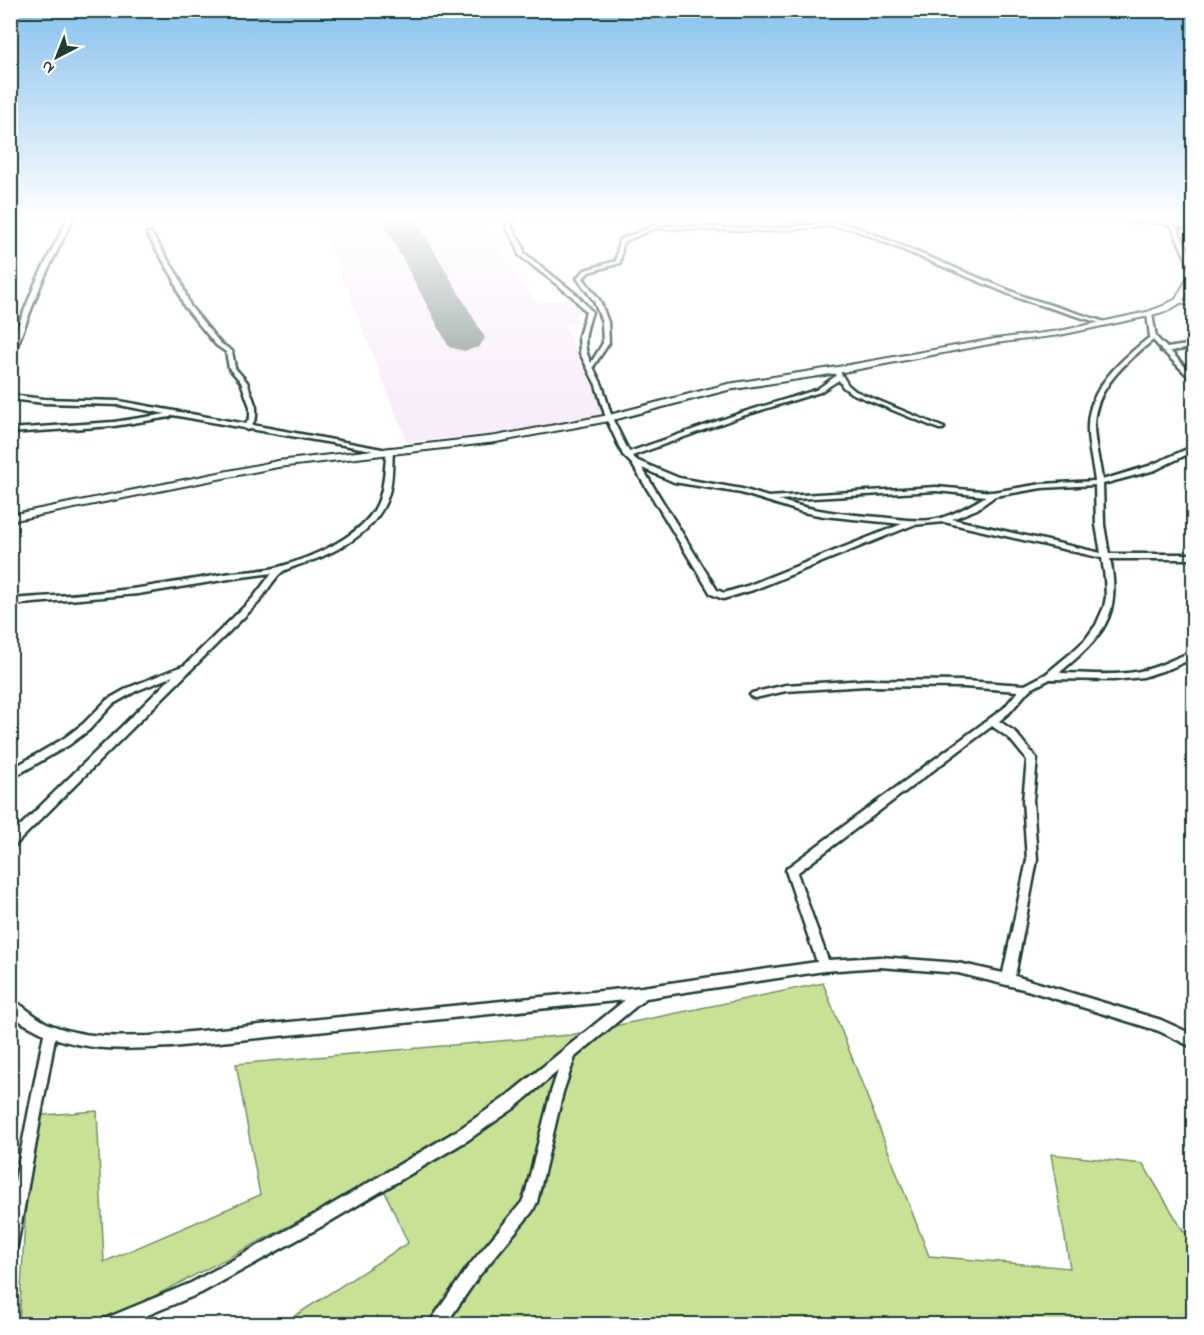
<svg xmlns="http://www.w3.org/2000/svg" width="1204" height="1335" font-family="'Indie Flower',sans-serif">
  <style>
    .built { fill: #f9edfa }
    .green { fill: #c7e197; stroke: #738f66; stroke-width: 1.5 }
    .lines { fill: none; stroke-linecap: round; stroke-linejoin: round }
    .runway { fill: #8f9e9a; fill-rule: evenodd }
    .minor-casing { stroke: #1f3d34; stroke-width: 5 }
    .tertiary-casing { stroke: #1f3d34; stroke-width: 4 }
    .minor { fill: #fff; fill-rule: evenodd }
    .tertiary { fill: #fff; fill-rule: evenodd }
  </style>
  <rect width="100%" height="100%" fill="#fff"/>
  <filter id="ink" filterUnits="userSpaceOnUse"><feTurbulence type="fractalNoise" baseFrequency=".0167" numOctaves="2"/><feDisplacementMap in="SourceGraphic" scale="12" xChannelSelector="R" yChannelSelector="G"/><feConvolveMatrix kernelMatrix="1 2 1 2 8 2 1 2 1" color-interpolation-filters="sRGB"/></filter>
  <g filter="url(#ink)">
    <path class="built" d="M318,216H475L537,303L571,298L582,312L575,314L579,322L564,324L592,385H598L606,413L493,434L407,442Z"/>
    <path class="green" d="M823,983L929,1256L1070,1268L1051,1154L1143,1164L1184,1232L1193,1233V1324H282L408,1243L379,1179L101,1324H19L31,1116L97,1111L104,1262L260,1195L236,1064L570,1035Z"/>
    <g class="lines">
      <path class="runway" d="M380,216H414L485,338L479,347L464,351L449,347Z"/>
      <defs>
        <g id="minor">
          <path d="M69,216H74L41,284L13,356L10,358V347L35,284Z"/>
          <path d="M509,216H514L516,220L511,227L523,246L524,253L577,295L592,312C586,331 581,344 591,363L603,343L602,322L594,301L577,278L585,270L616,261L619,240L654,226L770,229L836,223L856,227L1025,297L1108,323L1103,324L1021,299L853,229L833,226L770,231L655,228L623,242L620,263L589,272L583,278L600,301L608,322L609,343L593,367L602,385L612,418L629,452L738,414L816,390L836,376L835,373L838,371L840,372L848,385L855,391L944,428L943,429H939L851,393L843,387L839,380L820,392L742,416L632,456L638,461L679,478L742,489L768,497L936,487L993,492L1042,484L1095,481C1093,463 1087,444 1088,425C1089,387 1122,359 1150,337L1147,313L1152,314L1156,337L1167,348L1194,344V348L1170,351L1194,376V382L1164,352L1161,351V349L1153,340C1126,362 1095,388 1094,425C1094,444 1100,462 1102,480L1149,466L1194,446V451L1155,470L1103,484L1104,525L1109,554H1194V559H1110C1122,617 1102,637 1059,673C1087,673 1117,677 1145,670C1162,666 1177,657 1194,651V658L1171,668L1143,677L1113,680L1050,679L1029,690L1010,712L999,721L1015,732L1037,759L1033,800L1037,860L1015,976L1161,1020L1194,1035V1048L1159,1031L1027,990L958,973L880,967L824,971L646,998L575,1057L563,1092L537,1202L532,1212L478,1277L446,1324H429L432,1319L468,1267L522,1202L525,1195L551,1092L558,1071L513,1109L468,1140L324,1225L201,1293L126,1324H102L104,1319L191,1283L314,1215L458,1130L503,1099L625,1000L172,1047C133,1049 93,1052 55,1038L17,1246L15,1251L10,1253V1206L44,1034L23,1023L10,1013V999C24,1005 35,1018 49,1024C81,1038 117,1037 150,1036L642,987L817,962L786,871L787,868L1004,708L1018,691L963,687L866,686L786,691L755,698L752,697L750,695L752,693L786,685L866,680L963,681L1025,685L1046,674L1070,654L1085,640L1096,625L1104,607L1106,597L1105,578L1102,558L944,522L913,525L753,590L723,599L711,594L632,464L623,455L606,418L596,385L580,353L579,336L586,312L573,297L519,255L517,246L506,227L511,220ZM642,468L674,482L741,493L802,512L824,516L902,524L747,586L724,593L717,590ZM1095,485L1096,525L1101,553L952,519L977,509L995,496L1042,488ZM936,491L986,496C973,504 959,512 944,517C924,524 900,519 879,517C842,514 813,511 778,500ZM992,726L1009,738L1027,760L1023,800L1027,860L1003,973L958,963L880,957L828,960L797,873Z"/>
          <path d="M750,216L783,218L782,216H787L789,219L808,222L806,223Z"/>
          <path d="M1030,216H1066L1144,220L1146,219L1170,222L1169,216H1173L1175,223L1194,225V228L1176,226L1194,261V270L1191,269L1171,225L1153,222Z"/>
          <path d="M147,233H151L179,277L190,306L220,343L232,351L235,368L247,382L256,407V417L252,425L382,449L386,451L384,452L250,429L247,430L244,428L173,415L170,417L114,426L10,433V429L114,422L166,414L119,405L44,403L10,399V395L44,399L119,401L246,424L250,417V407L241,382L229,368L226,352L216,345L184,306L173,277L147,234Z"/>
          <path d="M1177,299L1194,303V307L1177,301Z"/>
          <path d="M390,448L393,450C392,465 393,482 388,496C378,527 349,545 321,557C312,561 287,568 282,572C275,577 265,594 259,602L14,846L10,847V836L173,676L136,691L113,704L89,730L69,745L10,779V770L63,739L83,724L107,700L130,687L185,665L253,598L272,573L235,578L138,594L10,605V599C53,596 96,594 139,588C167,584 196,579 225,574C242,571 262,572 279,567C310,558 354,540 373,512C385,494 384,471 387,450Z"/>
        </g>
        <path id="tertiary" d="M1188,277H1194V281L1182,302L1169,310L1149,316L1060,335L995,343L838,373L728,390L609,421L496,442L278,467L10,521V515L278,461L496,436L609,415L728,384L838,367L995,339L1060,331L1147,312L1163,306L1176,299Z"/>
      </defs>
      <use href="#minor" class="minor-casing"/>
      <use href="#tertiary" class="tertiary-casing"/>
      <use href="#minor" class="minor"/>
      <use href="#tertiary" class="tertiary"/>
    </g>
  </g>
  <linearGradient id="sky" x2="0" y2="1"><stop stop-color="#86c1ed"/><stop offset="0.54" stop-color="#fff"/><stop offset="1" stop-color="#fff" stop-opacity="0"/></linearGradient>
  <rect width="1204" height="403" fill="url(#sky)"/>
  <rect width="1204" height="1335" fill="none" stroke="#fff" stroke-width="36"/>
  <rect x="18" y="18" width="1168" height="1299" fill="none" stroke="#1f3d34" stroke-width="2" filter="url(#ink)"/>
  <g transform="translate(57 57) rotate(222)" stroke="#ffffff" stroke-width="4.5" paint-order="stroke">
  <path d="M0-4.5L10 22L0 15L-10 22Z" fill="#1f3d34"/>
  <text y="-9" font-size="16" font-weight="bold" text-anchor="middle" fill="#1f3d34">N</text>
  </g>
</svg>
